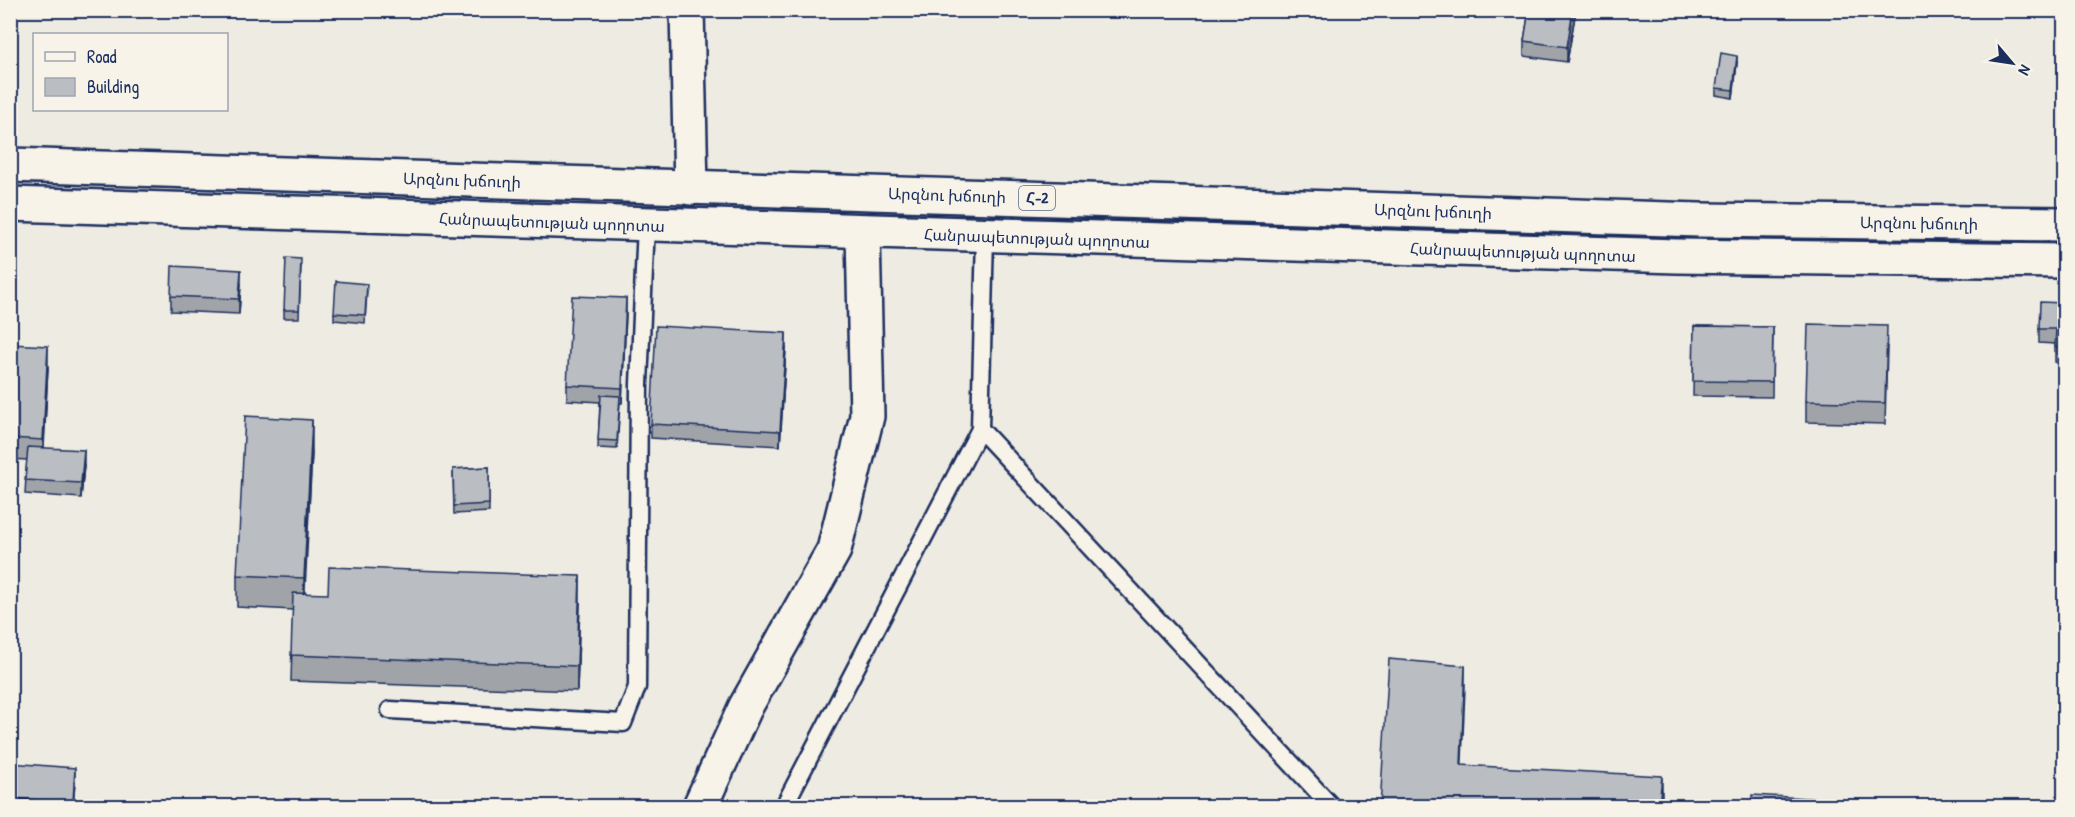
<svg xmlns="http://www.w3.org/2000/svg" width="2075" height="817" font-family="'Patrick Hand','Noto Sans Armenian',sans-serif">
  <style>
    .lines { fill: none; stroke-linecap: round; stroke-linejoin: round }
    .service-casing { stroke: #1b2f5e; stroke-width: 21 }
    .minor-casing { stroke: #1b2f5e; stroke-width: 38 }
    .primary-casing { stroke: #1b2f5e; stroke-width: 38 }
    .service { stroke: #f7f3e8; stroke-width: 16 }
    .minor { stroke: #f7f3e8; stroke-width: 33 }
    .primary { stroke: #f7f3e8; stroke-width: 33 }
    .wall { fill: #a0a3a7; stroke: #1b2f5e; stroke-width: 1.5 }
    .shaded-wall { fill: #828488; stroke: #1b2f5e; stroke-width: 1.5 }
    .building { fill: #babdc2; stroke: #1b2f5e; stroke-width: 1.5 }
    .labels { text-anchor: middle; stroke-width: 4.5; stroke-linejoin: round; paint-order: stroke }
    .shield { fill: #f7f3e8; stroke: #5d6a87; stroke-width: 1.5 }
    .shield-label { font-size: 15px; font-weight: bold; fill: #1b2f5e }
    .street-label { font-size: 16px; fill: #1b2f5e; stroke: #f7f3e8 }
  </style>
  <rect width="100%" height="100%" fill="#eeebe2"/>
  <filter id="ink" filterUnits="userSpaceOnUse"><feTurbulence type="fractalNoise" baseFrequency=".0167" numOctaves="2"/><feDisplacementMap in="SourceGraphic" scale="12" xChannelSelector="R" yChannelSelector="G"/><feConvolveMatrix kernelMatrix="1 2 1 2 8 2 1 2 1" color-interpolation-filters="sRGB"/></filter>
  <g filter="url(#ink)">
    <g class="lines">
      <defs>
        <g id="service">
          <path d="M980,429L1331,806"/>
          <path d="M390,710L623,723L637,687L639,384L646,225"/>
          <path d="M784,806L980,429L985,236"/>
        </g>
        <g id="minor">
          <path d="M687,10L691,188"/>
          <path d="M700,806L746,706L834,550L867,416L863,233"/>
        </g>
        <g id="primary">
          <path d="M10,165L1699,220L2064,224"/>
          <path d="M10,204L1677,256L2064,261"/>
        </g>
      </defs>
      <use href="#service" class="service-casing"/>
      <use href="#minor" class="minor-casing"/>
      <use href="#primary" class="primary-casing"/>
      <use href="#service" class="service"/>
      <use href="#minor" class="minor"/>
      <use href="#primary" class="primary"/>
    </g>
    <g class="wall">
      <path d="M1529,10H1576L1567,62L1524,56V41Z"/>
      <path d="M1737,63L1733,98L1716,95V88Z"/>
      <path d="M301,266L299,318H284V310Z"/>
      <path d="M241,284L239,314L171,311V296Z"/>
      <path d="M367,291L365,323L334,320V313Z"/>
      <path d="M2064,303V362H2055V344L2039,343V329Z"/>
      <path d="M626,313L622,403H620L617,449L598,448L600,402L567,400V385Z"/>
      <path d="M1694,326L1773,327L1772,397L1693,396Z"/>
      <path d="M10,344L48,367L44,448L84,465L81,498L25,494L27,460L10,459Z"/>
      <path d="M1887,347L1885,424L1806,422V401Z"/>
      <path d="M786,348L780,446L651,438V424Z"/>
      <path d="M312,452L304,594L580,602L577,691L291,681L293,610L237,607V575Z"/>
      <path d="M489,467V512L454,514L453,469Z"/>
      <path d="M10,763L75,782L73,807H10Z"/>
    </g>
    <g class="shaded-wall">
      <path d="M1573,10H1576L1567,62V47Z"/>
      <path d="M1737,56V63L1733,98V90Z"/>
      <path d="M241,270V284L239,314V299Z"/>
      <path d="M626,298V313L622,403V388Z"/>
      <path d="M786,333V348L780,446V431Z"/>
      <path d="M48,346V367L43,461V440Z"/>
      <path d="M312,420V452L304,610V578Z"/>
      <path d="M84,450V465L81,498V483Z"/>
      <path d="M580,576V602L577,691V666Z"/>
      <path d="M1465,666V687L1461,786V765Z"/>
      <path d="M75,768V782L73,807Z"/>
      <path d="M1662,776V797L1661,807H1659Z"/>
    </g>
    <g class="building">
      <path d="M1529,10H1573L1567,47L1524,41Z"/>
      <path d="M1721,53L1737,56L1733,90L1716,88Z"/>
      <path d="M286,258L301,259L299,310H284Z"/>
      <path d="M172,266L241,270L239,299L171,296Z"/>
      <path d="M336,281L367,284L365,315L334,313Z"/>
      <path d="M572,296L626,298L622,388L567,385Z"/>
      <path d="M2040,302L2064,303V347H2055L2056,329H2039Z"/>
      <path d="M1808,324L1887,326L1885,403L1806,401Z"/>
      <path d="M656,326L786,333L780,431L651,424Z"/>
      <path d="M1694,326L1773,327L1772,382L1693,381Z"/>
      <path d="M10,344L48,346L43,440L10,438Z"/>
      <path d="M601,395L620,396L617,441L598,440Z"/>
      <path d="M245,416L312,420L304,578L237,575Z"/>
      <path d="M28,447L84,450L81,483L25,480Z"/>
      <path d="M489,467V504L454,506L453,469Z"/>
      <path d="M329,567L580,576L577,666L291,655L293,593L328,594Z"/>
      <path d="M1389,659L1465,666L1461,765L1662,776L1659,807H1380Z"/>
      <path d="M10,763L75,768L73,802L10,798Z"/>
      <path d="M1752,795L1878,802V807H1751Z"/>
    </g>
  </g>
  <g class="labels">
    <rect class="shield" x="1019" y="186" width="36" height="24" rx="4.5"/>
    <g class="shield-label">
      <text x="1037" y="203">Հ-2</text>
    </g>
    <g class="street-label">
      <text transform="translate(462 180) rotate(2)" y="6">Արզնու խճուղի</text>
      <text transform="translate(947 195) rotate(2)" y="6">Արզնու խճուղի</text>
      <text transform="translate(1433 211) rotate(2)" y="6">Արզնու խճուղի</text>
      <text transform="translate(552 222) rotate(2)" y="6">Հանրապետության պողոտա</text>
      <text transform="translate(1919 223) rotate(1)" y="6">Արզնու խճուղի</text>
      <text transform="translate(1037 238) rotate(2)" y="6">Հանրապետության պողոտա</text>
      <text transform="translate(1523 252) rotate(2)" y="6">Հանրապետության պողոտա</text>
    </g>
  </g>
  <rect width="2075" height="817" fill="none" stroke="#f7f3e8" stroke-width="36"/>
  <rect x="18" y="18" width="2039" height="781" fill="none" stroke="#1b2f5e" stroke-width="2" filter="url(#ink)"/>
  <rect x="33" y="33" width="195" height="78" fill="#f7f3e8" stroke="#9fa5b1" stroke-width="1.5"/>
  <rect x="45" y="52" width="30" height="9" fill="#f7f3e8" stroke="#9fa5b1" stroke-width="1.5"/>
  <text x="87" y="63" font-size="18" fill="#1b2f5e">Road</text>
  <rect x="45" y="78" width="30" height="18" fill="#babdc2" stroke="#9fa5b1" stroke-width="1.5"/>
  <text x="87" y="93" font-size="18" fill="#1b2f5e">Building</text>
  <g transform="translate(2012 63) rotate(119)" stroke="#f7f3e8" stroke-width="4.5" paint-order="stroke">
  <path d="M0-4.5L10 22L0 15L-10 22Z" fill="#1b2f5e"/>
  <text y="-9" font-size="16" font-weight="bold" text-anchor="middle" fill="#1b2f5e">N</text>
  </g>
</svg>
